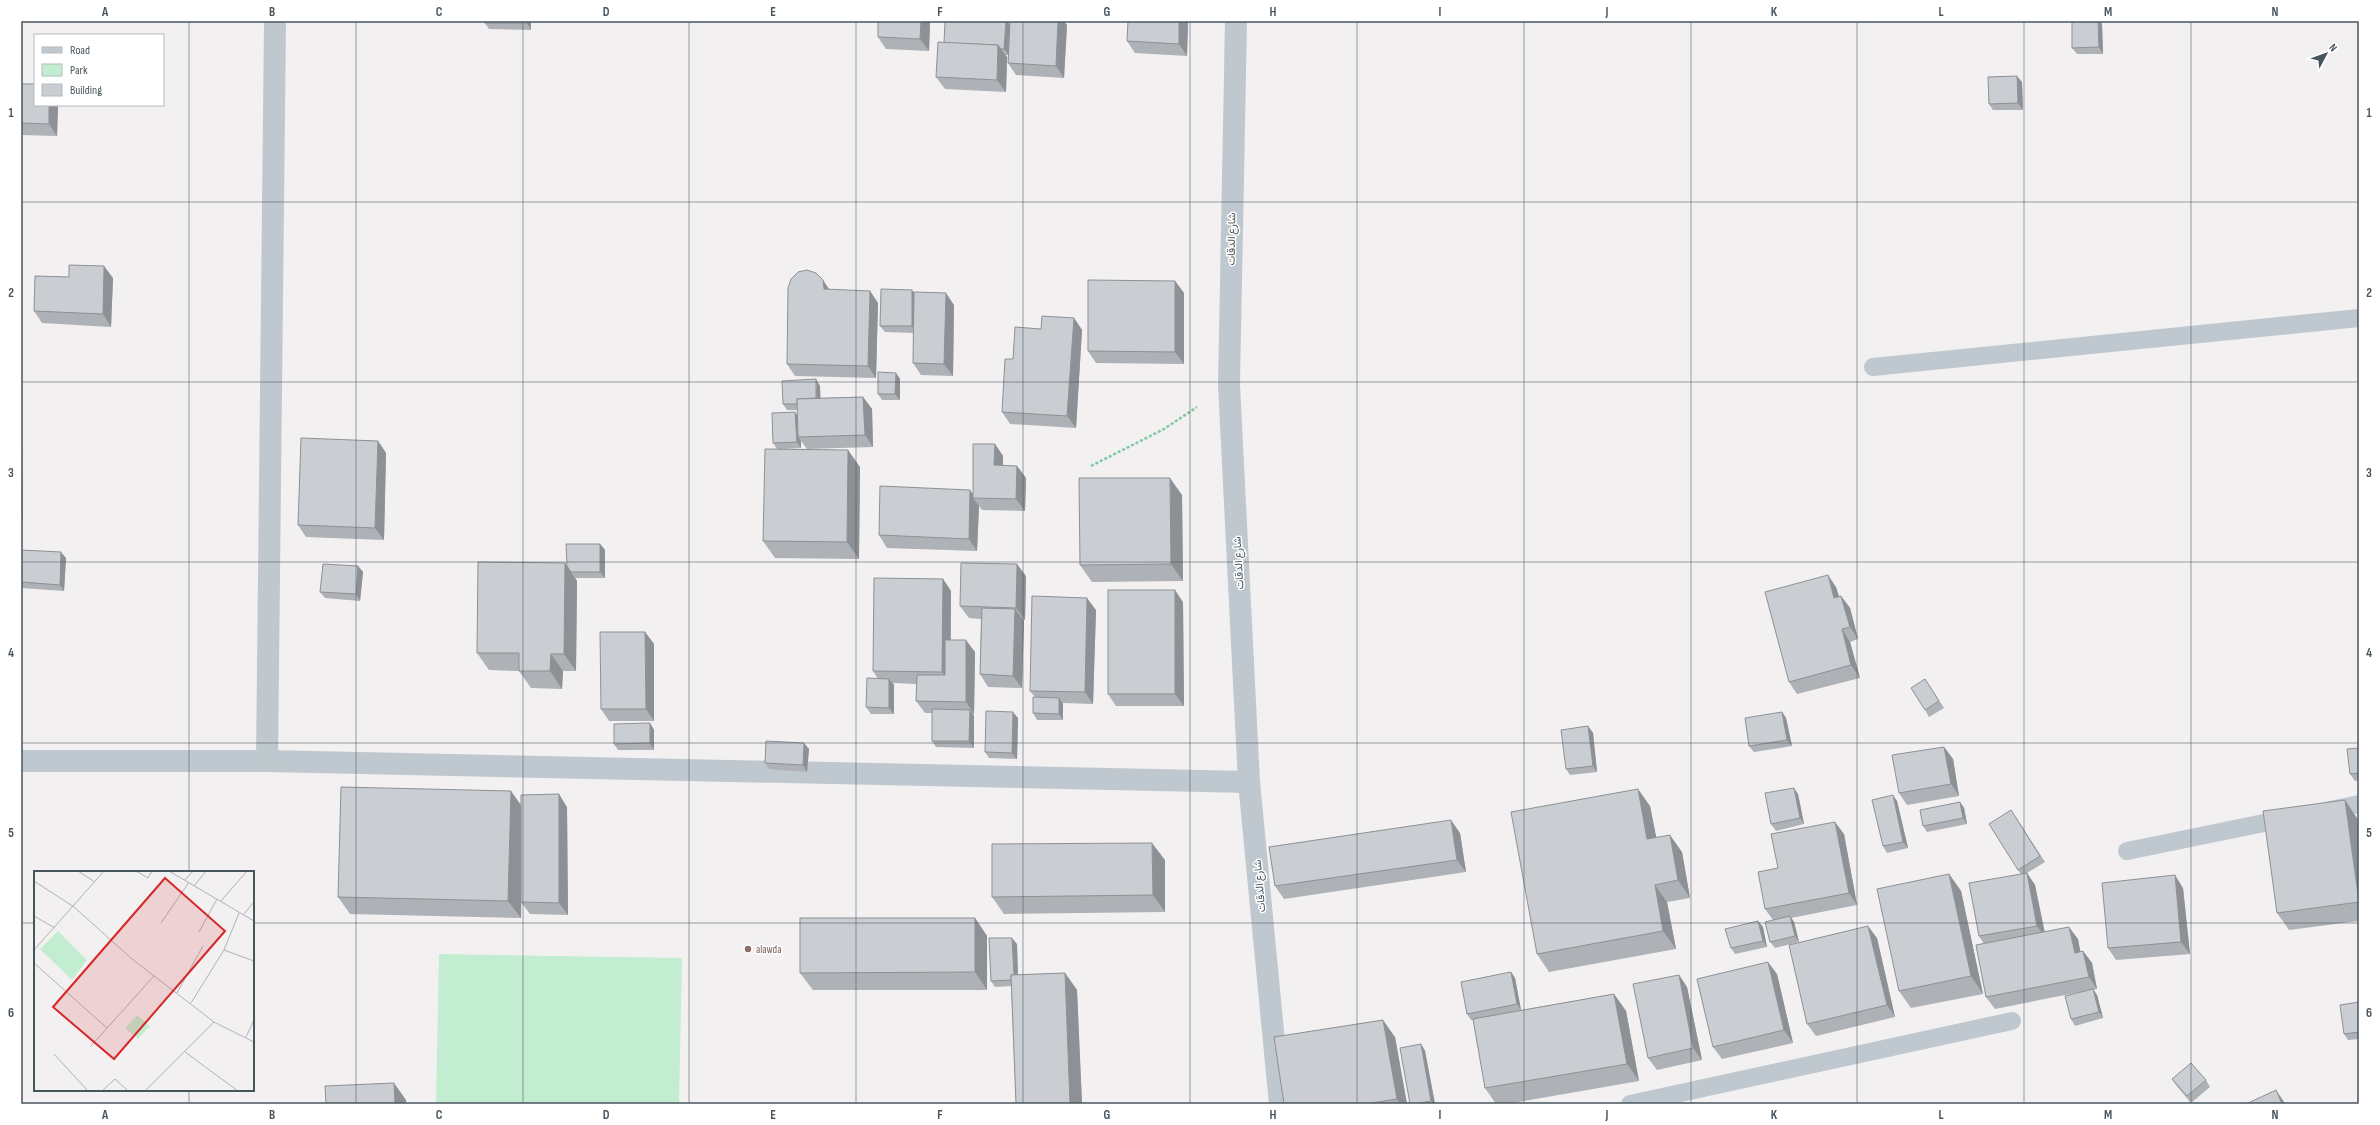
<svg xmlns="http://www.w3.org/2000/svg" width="2380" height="1125" font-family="'Sofia Sans Condensed',Vazirmatn,sans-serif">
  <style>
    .green { fill: #c2edd0 }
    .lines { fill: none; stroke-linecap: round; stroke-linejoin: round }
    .path { stroke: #7bca9f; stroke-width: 2.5; stroke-dasharray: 3 2; stroke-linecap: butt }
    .service { stroke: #bfc8ce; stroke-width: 18 }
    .minor { stroke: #bfc8ce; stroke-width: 22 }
    .tertiary { stroke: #bfc8ce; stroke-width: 22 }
    .wall { fill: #aeb1b5; fill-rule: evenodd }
    .shaded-wall { fill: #8d9094 }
    .building { fill: #caced3; stroke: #8d9094 }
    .grid { fill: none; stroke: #49555d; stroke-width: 1; stroke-opacity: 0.55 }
    .education-dot { fill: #8d6e63; stroke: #fff; stroke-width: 1.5 }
    .labels { text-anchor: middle; stroke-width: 3; stroke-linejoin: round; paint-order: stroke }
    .street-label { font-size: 11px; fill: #49555d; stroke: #fff }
    .education-label { font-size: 11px; fill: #785e54; stroke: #fff; text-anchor: start }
    .inset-road { fill: none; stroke: #afb2b6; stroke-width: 1 }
    .view { fill: #d62828; fill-opacity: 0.15; stroke: #d62828; stroke-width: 2 }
    .inset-edge { fill: none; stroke: #49555d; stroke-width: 2 }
    .neatline { fill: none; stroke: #49555d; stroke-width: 1.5 }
    .grid-label { font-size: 13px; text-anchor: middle; font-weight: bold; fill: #49555d }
  </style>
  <rect width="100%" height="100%" fill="#f3f0f1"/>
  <path class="green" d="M439,954L682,958L679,1104H436Z"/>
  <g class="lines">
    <path class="path" d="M1091,466L1164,429L1197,407"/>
    <g class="service">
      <path d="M1873,367L2359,318"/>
      <path d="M2325,811L2359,804"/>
      <path d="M2127,851L2288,818"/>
      <path d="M1630,1104L2012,1021"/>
    </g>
    <g class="minor">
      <path d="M21,761H267L1249,782"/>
      <path d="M267,761L275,21"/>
    </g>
    <path class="tertiary" d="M1236,21L1229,385L1249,782L1280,1104"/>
  </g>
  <g class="wall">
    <path d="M531,21V30L489,29L485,23Z"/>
    <path d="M930,21L929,51L886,49L878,37Z"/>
    <path d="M1188,21L1187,56L1135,53L1127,41Z"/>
    <path d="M1010,24L1067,25L1064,78L1016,75L1008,63V55H1005L1007,57L1006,92L945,89L936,77L944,43Z"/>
    <path d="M2102,24L2103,54H2077L2072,48Z"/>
    <path d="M2022,82L2023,110H1993L1989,104Z"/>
    <path d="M21,84L58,105L57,136L21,135Z"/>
    <path d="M69,277L113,278L111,327L42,323L34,311Z"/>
    <path d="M1175,281L1184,293V364L1096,363L1088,351Z"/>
    <path d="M829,290L870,291L878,303L876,378L795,376L787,364Z"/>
    <path d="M914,293L954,305L953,376L921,375L913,363V333L885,332L880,326Z"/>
    <path d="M1074,318L1082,330L1076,428L1010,424L1002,412L1013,359L1041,329Z"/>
    <path d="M896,373L900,379V400H882L878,394Z"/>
    <path d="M820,386V398L863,397L872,409L873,447L807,449L860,467L859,559L775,558L763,541L777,449L773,443L795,412L797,415V410H787L783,404ZM801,441L807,449H781L801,448Z"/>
    <path d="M378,441L386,453L384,540L306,537L298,525Z"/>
    <path d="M995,444L1003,456V465L1017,466L1026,478L1025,511L982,510L979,506L977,551L887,548L879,535L973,494Z"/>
    <path d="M1182,495L1183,581L1092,582L1080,565Z"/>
    <path d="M600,544L605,550V578H575L577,581L576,671H563L562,689L531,688L519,671L489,670L477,653L565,563L567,566Z"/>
    <path d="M21,550L66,558L64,591L21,588Z"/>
    <path d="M358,566L363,572L360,601L325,598L320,592Z"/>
    <path d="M1026,576L1025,620H1023L1024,621L1022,688L988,687L980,674L981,619L969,618L960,606Z"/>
    <path d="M943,579L951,591V640L975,652L974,714H973L974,716V748L936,747L932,741V713H925L916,701L917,684L893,683L894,685V714H871L866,707L878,679L873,671Z"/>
    <path d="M1836,587L1839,596H1841L1850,608L1858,639L1850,642L1860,678L1797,694L1789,682Z"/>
    <path d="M1183,602L1184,706H1116L1108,694Z"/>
    <path d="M1096,610L1093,704L1063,703V720H1037L1033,713L1035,697L1030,691Z"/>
    <path d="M645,632L654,644V721H609L601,709Z"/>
    <path d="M1925,679L1944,708L1929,717L1925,710Z"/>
    <path d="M1782,712L1786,718L1792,746L1754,752L1749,746Z"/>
    <path d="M1018,718L1017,759L989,758L985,752Z"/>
    <path d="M650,723L654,730V750H618L614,744Z"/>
    <path d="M1588,726L1593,733L1597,772L1570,775L1566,769Z"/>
    <path d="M1944,747L1953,759L1959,796L1907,805L1899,793Z"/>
    <path d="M2359,748V780L2355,781L2350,774Z"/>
    <path d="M809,749L807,772L769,769L765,763Z"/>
    <path d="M1798,794L1804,824L1776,831L1771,824Z"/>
    <path d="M1897,801L1908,848L1887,853L1883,846Z"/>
    <path d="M1960,802L1964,808L1967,824L1927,832L1923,826Z"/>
    <path d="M521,805L567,807L568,915L530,914L521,902V892V918L350,914L338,897Z"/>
    <path d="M1650,806L1656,837L1682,852L1690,898L1667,902L1676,949L1549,972L1537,954Z"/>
    <path d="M2016,817L2045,862L2027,873L2035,885L2044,932L2078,939L2080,952L2083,951L2092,963L2097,989L2093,990L2097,995L2103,1018L2075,1026L2071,1019L2080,992L1995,1009L1986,997L1984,944L1979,936L2021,874L2018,870Z"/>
    <path d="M2357,818L2359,833V921L2289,930L2277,913Z"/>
    <path d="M1460,833L1466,872L1284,899L1275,886Z"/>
    <path d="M1844,834L1857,905L1791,918L1794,922L1799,942L1775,948L1770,942L1773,920L1765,909L1778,868Z"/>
    <path d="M1165,860V912L1004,914L992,897Z"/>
    <path d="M1949,874L1961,891L1983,994L1911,1008L1899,991Z"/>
    <path d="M2183,888L2190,954L2116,960L2108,948Z"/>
    <path d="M975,918L987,936V990H813L800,973Z"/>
    <path d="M1758,921L1763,927L1767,947L1735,954L1731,948Z"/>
    <path d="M1877,938L1895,1017L1816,1036L1807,1024Z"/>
    <path d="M1017,944L1018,975L1065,973L1077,990L1082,1104H1016L1011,986L995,987L991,981Z"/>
    <path d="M1511,972L1515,978L1521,1010L1614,994L1626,1011L1639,1081L1507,1104H1496L1485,1088L1473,1020H1471L1467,1014Z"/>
    <path d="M1777,974L1793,1043L1722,1059L1713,1047Z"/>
    <path d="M1679,975L1687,987L1702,1060L1657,1070L1648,1058Z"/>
    <path d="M2359,1002V1039L2348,1040L2344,1034Z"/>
    <path d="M1395,1037L1407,1104H1284Z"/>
    <path d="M1421,1044L1425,1051L1435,1104H1410Z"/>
    <path d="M2172,1079L2206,1080L2210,1087L2191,1103L2176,1085Z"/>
  </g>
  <g class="shaded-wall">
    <path d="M527,21H531V30L527,23Z"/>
    <path d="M921,21H930L929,51L920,39Z"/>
    <path d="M1006,21H1007L1010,25L1009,55L1004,49Z"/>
    <path d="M1058,21H1064L1067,25L1064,78L1056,66Z"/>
    <path d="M1179,21H1188L1187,56L1179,44Z"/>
    <path d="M2098,21H2100L2102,24L2103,54L2099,47Z"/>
    <path d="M998,45L1007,57L1006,92L997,80Z"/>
    <path d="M2017,76L2022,82L2023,110L2018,103Z"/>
    <path d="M49,105H58L57,136L49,124Z"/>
    <path d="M104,266L113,278L111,327L103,314Z"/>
    <path d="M823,280L831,292L824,289Z"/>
    <path d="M1175,281L1184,293V364L1175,352Z"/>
    <path d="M912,290L917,296L916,333L912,326Z"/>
    <path d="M870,291L878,303L876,378L868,366Z"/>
    <path d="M946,293L954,305L953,376L944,364Z"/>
    <path d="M1074,318L1082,330L1076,428L1067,416Z"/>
    <path d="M896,373L900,379V400L895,394Z"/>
    <path d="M816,379L820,386L821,410L817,403Z"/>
    <path d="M863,397L872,409L873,447L865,435Z"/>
    <path d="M795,412L800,419L798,437L801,441V448L797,442Z"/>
    <path d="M21,428L22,429L23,520L21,517Z"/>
    <path d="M378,441L386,453L384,540L375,528Z"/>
    <path d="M995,444L1003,456V477L994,465Z"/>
    <path d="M848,450L860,467L859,559L847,542Z"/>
    <path d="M1017,466L1026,478L1025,511L1016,499Z"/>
    <path d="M1170,478L1182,495L1183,581L1171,564Z"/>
    <path d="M970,490L976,498H973L979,506L977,551L969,539Z"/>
    <path d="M600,544L605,550V578L600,572Z"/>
    <path d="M61,552L66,558L64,591L60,585Z"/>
    <path d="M565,563L577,581L576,671L564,654Z"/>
    <path d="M1017,564L1026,576L1025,620L1016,608Z"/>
    <path d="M358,566L363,572L360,601L356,594Z"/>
    <path d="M1828,575L1836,587L1843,610L1834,598Z"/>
    <path d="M943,579L951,591L950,684L942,672Z"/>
    <path d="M1175,590L1183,602L1184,706L1175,694Z"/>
    <path d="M1841,596L1850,608L1858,639L1850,627Z"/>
    <path d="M1087,598L1096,610L1093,704L1085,692Z"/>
    <path d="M1015,609L1024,621L1022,688L1013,676Z"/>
    <path d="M1842,629L1850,642L1860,678L1851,665Z"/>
    <path d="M645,632L654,644V721L646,709Z"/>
    <path d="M966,640L975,652L974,714L966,702Z"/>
    <path d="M551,654L563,671L562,689L550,671Z"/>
    <path d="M889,679L894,685V714L889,708Z"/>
    <path d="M1059,698L1063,704V720L1059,714Z"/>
    <path d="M970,710L974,716V748L969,741Z"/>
    <path d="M1013,712L1018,718L1017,759L1012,753Z"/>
    <path d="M1782,712L1786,718L1792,746L1787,740Z"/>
    <path d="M650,723L654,730V750L650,743Z"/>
    <path d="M1588,726L1593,733L1597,772L1593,766Z"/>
    <path d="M804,743L809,749L807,772L803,765Z"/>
    <path d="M1944,747L1953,759L1959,796L1951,784Z"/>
    <path d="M1794,788L1798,794L1804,824L1800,818Z"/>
    <path d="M1638,789L1650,806L1660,856L1647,839Z"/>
    <path d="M511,791L523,808L521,918L508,901Z"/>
    <path d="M559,794L567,807L568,915L559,903Z"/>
    <path d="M1893,795L1897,801L1908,848L1903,842Z"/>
    <path d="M2345,800L2357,818L2359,833V902Z"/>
    <path d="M1960,802L1964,808L1967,824L1963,818Z"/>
    <path d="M1451,820L1460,833L1466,872L1457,860Z"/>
    <path d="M1835,822L1844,834L1857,905L1849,893Z"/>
    <path d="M1670,835L1682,852L1690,898L1678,880Z"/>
    <path d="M1152,843L1165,860V912L1153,895Z"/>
    <path d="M2027,873L2035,885L2046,938L2037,926Z"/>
    <path d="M1949,874L1961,891L1983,994L1971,976Z"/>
    <path d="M2175,875L2183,888L2190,954L2181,942Z"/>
    <path d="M1655,885L1667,902L1676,949L1663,931Z"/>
    <path d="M1790,916L1794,922L1799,942L1795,936Z"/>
    <path d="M975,918L987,936V990L975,972Z"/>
    <path d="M1758,921L1763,927L1767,947L1763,941Z"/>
    <path d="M1868,926L1877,938L1895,1017L1887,1005Z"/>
    <path d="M2069,927L2078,939L2083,965L2075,953Z"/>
    <path d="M1012,938L1017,944L1018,986L1014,980Z"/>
    <path d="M2083,951L2092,963L2097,989L2089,977Z"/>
    <path d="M1768,962L1777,974L1793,1043L1784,1030Z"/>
    <path d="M1511,972L1515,978L1521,1010L1517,1004Z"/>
    <path d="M1065,973L1077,990L1082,1104H1070Z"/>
    <path d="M1679,975L1687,987L1702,1060L1693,1048Z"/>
    <path d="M2093,989L2097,995L2103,1018L2099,1012Z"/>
    <path d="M1614,994L1626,1011L1639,1081L1627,1064Z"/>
    <path d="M1383,1020L1395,1037L1407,1104H1400L1397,1099Z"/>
    <path d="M1421,1044L1425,1051L1435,1104H1433L1431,1101Z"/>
    <path d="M394,1083L406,1100V1104H395Z"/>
    <path d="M2276,1090L2284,1102L2285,1104H2282Z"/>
  </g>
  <g class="building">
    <rect x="485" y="21" width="42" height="2"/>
    <path d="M878,21H921L920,39L878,37Z"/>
    <path d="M945,21H1006L1004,49H1001L998,45L944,43Z"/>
    <path d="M1010,21H1058L1056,66L1008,63Z"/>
    <path d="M1128,21H1179V44L1127,41Z"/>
    <path d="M2072,21H2098L2099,47L2072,48Z"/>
    <path d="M938,42L998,45L997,80L936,77Z"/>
    <path d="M2017,76L2018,103L1989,104L1988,77Z"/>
    <path d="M21,84H35V105H49V124L21,123Z"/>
    <path d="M69,265L104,266L103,314L34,311L35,276L69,277Z"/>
    <path d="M807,270L816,273L823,280L824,289L870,291L868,366L787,364L788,288L791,279L798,272Z"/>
    <path d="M1088,280L1175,281V352L1088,351Z"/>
    <path d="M881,289L912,290V326H880Z"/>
    <path d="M914,292L946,293L944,364L913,363Z"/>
    <path d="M1042,316L1074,318L1067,416L1002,412L1005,359H1013L1015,327L1041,329Z"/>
    <path d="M878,372L896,373L895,394H878Z"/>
    <path d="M816,379V398L797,399V404H783L782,381Z"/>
    <path d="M863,397L865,435L798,437L797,399Z"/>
    <path d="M795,412L797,442L773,443L772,413Z"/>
    <path d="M301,438L378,441L375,528L298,525Z"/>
    <path d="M973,444H995L994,465L1017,466L1016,499L973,498Z"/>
    <path d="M765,449L848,450L847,542L763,541Z"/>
    <path d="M1079,478H1170L1171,564L1080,565Z"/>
    <path d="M880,486L970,490L969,539L879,535Z"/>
    <path d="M566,544H600V572H571L567,566Z"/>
    <path d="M21,550L61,552L60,585L21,582Z"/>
    <path d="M478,562L565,563L564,654H551L550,671H519V653H477Z"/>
    <path d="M961,563L1017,564L1016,608L960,606Z"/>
    <path d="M323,564L358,566L356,594L320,592Z"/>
    <path d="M1828,575L1834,598L1841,596L1850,627L1842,629L1851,665L1789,682L1765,592Z"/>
    <path d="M874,578L943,579L942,672L873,671Z"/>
    <rect x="1108" y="590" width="67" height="104"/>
    <path d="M1032,596L1087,598L1085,692L1030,691Z"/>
    <path d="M982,608L1015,609L1013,676L980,674Z"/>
    <path d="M600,632H645L646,709H601Z"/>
    <path d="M945,640H966V702L916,701L917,675H945Z"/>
    <path d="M867,678L889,679V708L866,707Z"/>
    <path d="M1925,679L1939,701L1925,710L1911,688Z"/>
    <path d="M1033,697L1059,698V714L1033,713Z"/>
    <path d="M932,709L970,710L969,741H932Z"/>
    <path d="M986,711L1013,712L1012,753L985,752Z"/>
    <path d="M1782,712L1787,740L1749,746L1745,718Z"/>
    <path d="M650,723V743L614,744V724Z"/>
    <path d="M1588,726L1593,766L1566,769L1561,730Z"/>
    <path d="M766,741L804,743L803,765L765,763Z"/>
    <path d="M1944,747L1951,784L1899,793L1892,755Z"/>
    <path d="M2359,748V773L2350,774L2347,749Z"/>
    <path d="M341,787L511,791L508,901L338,897Z"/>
    <path d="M1794,788L1800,818L1771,824L1765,793Z"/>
    <path d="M1638,789L1647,839L1670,835L1678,880L1655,885L1663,931L1537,954L1511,812Z"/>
    <path d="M559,794V903L521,902V795Z"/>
    <path d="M1893,795L1903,842L1883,846L1872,800Z"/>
    <path d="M2345,800L2359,902L2277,913L2263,811Z"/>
    <path d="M1960,802L1963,818L1923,826L1920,810Z"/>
    <path d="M2011,810L2040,856L2018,870L1989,824Z"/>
    <path d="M1451,820L1457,860L1275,886L1269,847Z"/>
    <path d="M1835,822L1849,893L1765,909L1758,872L1778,868L1771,834Z"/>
    <path d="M1152,843L1153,895L992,897V844Z"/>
    <path d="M2027,873L2037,926L1979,936L1969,883Z"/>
    <path d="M1949,874L1971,976L1899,991L1877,889Z"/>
    <path d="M2175,875L2181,942L2108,948L2102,883Z"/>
    <path d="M1790,916L1795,936L1770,942L1765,922Z"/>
    <path d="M800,918H975V972L800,973Z"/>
    <path d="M1758,921L1763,941L1731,948L1725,929Z"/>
    <path d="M1868,926L1887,1005L1807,1024L1789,945Z"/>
    <path d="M2069,927L2075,953L2083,951L2089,977L1986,997L1976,945Z"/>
    <path d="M989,938H1012L1014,975H1011V980L991,981Z"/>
    <path d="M1768,962L1784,1030L1713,1047L1697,979Z"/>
    <path d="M1511,972L1517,1004L1467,1014L1461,982Z"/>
    <path d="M1065,973L1070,1104H1016L1011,975Z"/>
    <path d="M1679,975L1693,1048L1648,1058L1633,984Z"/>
    <path d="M2093,989L2099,1012L2071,1019L2065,996Z"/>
    <path d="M1614,994L1627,1064L1485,1088L1473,1019Z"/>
    <path d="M2359,1002V1032L2344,1034L2340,1005Z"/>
    <path d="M1383,1020L1397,1099L1365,1104H1284L1274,1037Z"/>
    <path d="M1421,1044L1431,1101L1415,1104H1410L1400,1048Z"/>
    <path d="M2191,1063L2206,1080L2187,1096L2172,1079Z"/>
    <path d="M394,1083L395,1104H326L325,1086Z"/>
    <path d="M2276,1090L2282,1104H2246Z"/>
  </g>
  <path class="grid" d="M189,21V872M356,21V1104M523,21V1104M689,21V1104M856,21V1104M1023,21V1104M1190,21V1104M1357,21V1104M1524,21V1104M1691,21V1104M1857,21V1104M2024,21V1104M2191,21V1104M21,202H2359M21,382H2359M21,562H2359M21,743H2359M21,923H35M253,923H2359M189,1090V1104"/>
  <circle class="education-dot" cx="748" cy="949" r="4"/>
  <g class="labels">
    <g class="street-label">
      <text transform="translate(1231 239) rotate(-89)" y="4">شارع الدقات</text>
      <text transform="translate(1238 563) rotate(-93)" y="4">شارع الدقات</text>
      <text transform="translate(1259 886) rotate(-95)" y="4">شارع الدقات</text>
    </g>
    <g class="education-label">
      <text x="756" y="953">alawda</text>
    </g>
  </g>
  <g transform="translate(34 871)">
    <rect width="220" height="220" fill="#f3f0f1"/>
    <path d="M24,60L53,89L38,109L6,78ZM103,144L116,155L104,168L91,157Z" fill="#c2edd0"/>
    <path class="inset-road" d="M44,0L61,11M102,0L114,7L118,0M135,0L220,50M151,9L159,0M0,10L40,36M160,15L172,0M187,30L213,0M40,36L98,88L180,151L220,171M209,44L220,31M0,45L21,57M127,52L155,11M165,61L183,28M0,79L70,0M190,79L220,90M0,92L73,157M143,122L169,75M157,132L190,79L205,42M212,166L220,149M56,176L120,105M151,181L204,220M20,183L54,220M68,220L81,208L94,220M111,220L180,151"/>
    <path class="view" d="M131,7L191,60L80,188L19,136Z"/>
    <rect width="220" height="220" class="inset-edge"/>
  </g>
  <rect width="2380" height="1125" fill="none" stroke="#ffffff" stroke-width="44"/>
  <rect x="34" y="34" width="130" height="72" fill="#ffffff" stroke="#b6bbbe"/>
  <rect x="42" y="47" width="20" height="6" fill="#bfc8ce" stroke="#b6bbbe"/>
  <text x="70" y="54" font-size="12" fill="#49555d">Road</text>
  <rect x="42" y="64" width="20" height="12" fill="#c2edd0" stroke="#b6bbbe"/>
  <text x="70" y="74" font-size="12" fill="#49555d">Park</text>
  <rect x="42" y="84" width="20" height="12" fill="#caced3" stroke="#b6bbbe"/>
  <text x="70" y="94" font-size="12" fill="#49555d">Building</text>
  <g transform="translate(2326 54) rotate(49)" stroke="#ffffff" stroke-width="3" paint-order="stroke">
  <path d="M0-3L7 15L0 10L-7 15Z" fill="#49555d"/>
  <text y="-6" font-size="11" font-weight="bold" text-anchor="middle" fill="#49555d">N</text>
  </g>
  <rect x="22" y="22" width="2336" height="1081" class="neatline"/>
  <g class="grid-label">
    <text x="105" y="16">A</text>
    <text x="272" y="16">B</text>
    <text x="439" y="16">C</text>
    <text x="606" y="16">D</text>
    <text x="773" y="16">E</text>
    <text x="940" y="16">F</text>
    <text x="1107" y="16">G</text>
    <text x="1273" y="16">H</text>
    <text x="1440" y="16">I</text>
    <text x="1607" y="16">J</text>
    <text x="1774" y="16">K</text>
    <text x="1941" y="16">L</text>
    <text x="2108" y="16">M</text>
    <text x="2275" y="16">N</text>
    <text x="11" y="117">1</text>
    <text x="2369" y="117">1</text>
    <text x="11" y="297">2</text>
    <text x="2369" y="297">2</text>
    <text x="11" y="477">3</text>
    <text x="2369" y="477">3</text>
    <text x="11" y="657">4</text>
    <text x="2369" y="657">4</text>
    <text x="11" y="837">5</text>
    <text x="2369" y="837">5</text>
    <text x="11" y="1017">6</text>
    <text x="2369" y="1017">6</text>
    <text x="105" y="1119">A</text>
    <text x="272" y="1119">B</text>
    <text x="439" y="1119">C</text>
    <text x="606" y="1119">D</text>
    <text x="773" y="1119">E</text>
    <text x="940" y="1119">F</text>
    <text x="1107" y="1119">G</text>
    <text x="1273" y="1119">H</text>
    <text x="1440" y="1119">I</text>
    <text x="1607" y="1119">J</text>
    <text x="1774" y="1119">K</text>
    <text x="1941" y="1119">L</text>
    <text x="2108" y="1119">M</text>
    <text x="2275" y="1119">N</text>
  </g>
</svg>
